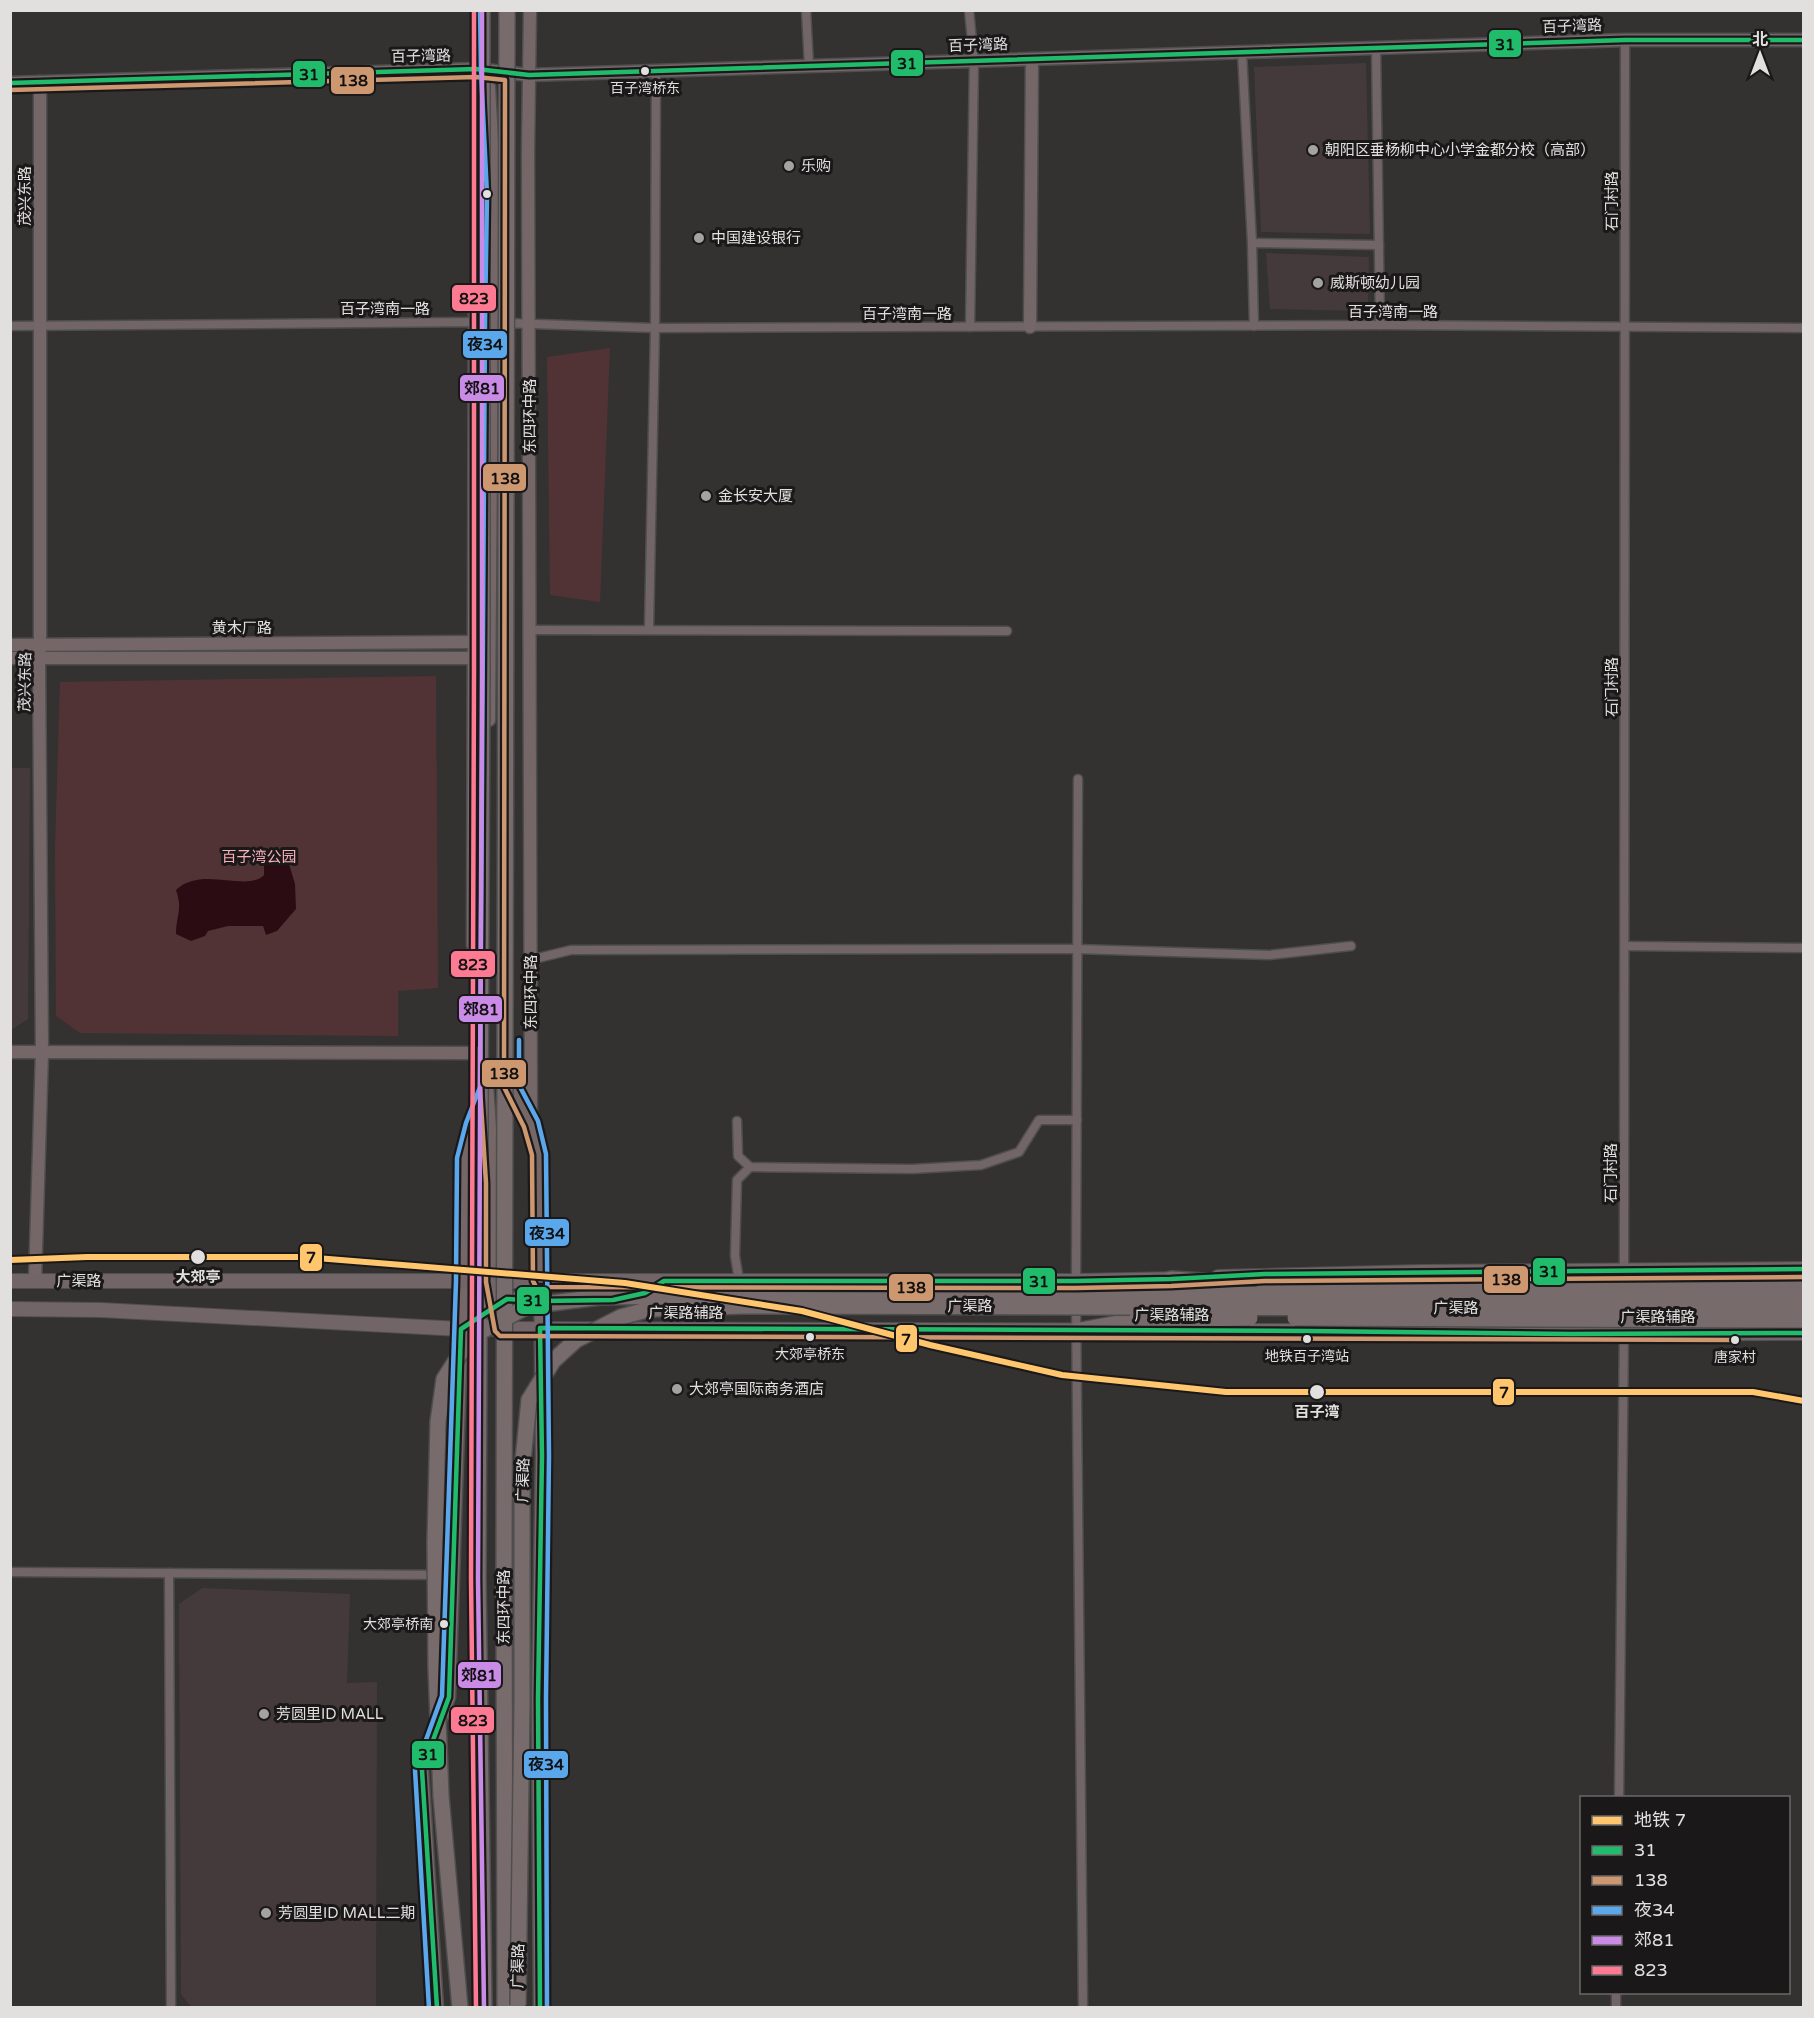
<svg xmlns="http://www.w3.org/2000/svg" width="1814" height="2018" font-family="'Varela Round','Noto Sans SC',sans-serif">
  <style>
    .built { fill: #453a3b }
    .green { fill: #513336 }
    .water { fill: #2c0c13 }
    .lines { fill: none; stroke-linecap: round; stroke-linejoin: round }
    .street-casing { stroke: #4f4e4e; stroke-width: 11 }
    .secondary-casing { stroke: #4f4e4e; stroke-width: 15 }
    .primary-casing { stroke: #4f4e4e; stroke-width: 16 }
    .highway-casing { stroke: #4f4e4e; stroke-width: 18 }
    .street { stroke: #716567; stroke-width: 8 }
    .secondary { stroke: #756768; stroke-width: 12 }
    .primary { stroke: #726567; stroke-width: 14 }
    .highway { stroke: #786b6c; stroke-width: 15 }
    .highway-bridge-casing { stroke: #4f4e4e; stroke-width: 18; stroke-linecap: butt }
    .highway-bridge { stroke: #786b6c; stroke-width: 15 }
    .bus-1-casing { stroke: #1b1819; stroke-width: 9 }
    .bus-2-casing { stroke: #1b1819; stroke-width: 9 }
    .bus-3-casing { stroke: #1b1819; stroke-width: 9 }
    .bus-4-casing { stroke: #1b1819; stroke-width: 9 }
    .bus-5-casing { stroke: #1b1819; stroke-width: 9 }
    .bus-1 { stroke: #20bc6c; stroke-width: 4.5 }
    .bus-2 { stroke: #cd976f; stroke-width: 4.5 }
    .bus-3 { stroke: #5aa8eb; stroke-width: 4.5 }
    .bus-4 { stroke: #ca8be6; stroke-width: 4.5 }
    .bus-5 { stroke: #fe7a93; stroke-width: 4.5 }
    .metro-1-casing { stroke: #1b1819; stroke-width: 10 }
    .metro-1 { stroke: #ffc66e; stroke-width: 6 }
    .bus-dot { fill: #e2dfdf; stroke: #1b1819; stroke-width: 2 }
    .poi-dot { fill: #a5a2a2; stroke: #1b1819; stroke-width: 2 }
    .labels { text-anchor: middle; stroke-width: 6; stroke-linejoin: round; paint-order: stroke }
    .bus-label { font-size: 14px; fill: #e2dfdf; stroke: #1b1819 }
    .street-label { font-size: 15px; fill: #e2dfdf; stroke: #1b1819 }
    .poi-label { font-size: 15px; fill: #e2dfdf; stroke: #1b1819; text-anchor: start }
    .park-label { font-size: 15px; fill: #f9afb8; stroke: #1b1819 }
    .stop-label { font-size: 15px; font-weight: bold; fill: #e2dfdf; stroke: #1b1819 }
    .line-badge { stroke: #1b1819; stroke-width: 2 }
    .pale-badge-label { font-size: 16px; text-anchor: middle; font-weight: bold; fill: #111 }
  </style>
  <rect width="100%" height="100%" fill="#343131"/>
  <g class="built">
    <path d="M1366,63L1370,234L1261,232L1254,67Z"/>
    <path d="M1266,253L1369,257L1368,311L1270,309Z"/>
    <path d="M11,768H30L28,1019L11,1030Z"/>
    <path d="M202,1588L350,1594L347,1683L377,1682L376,2007H191L181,1994L179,1604Z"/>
  </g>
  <g class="green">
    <path d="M610,348L600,602L550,595L547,357Z"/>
    <path d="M436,676L438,988L398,991V1036L80,1033L56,1016L55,847L60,682Z"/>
  </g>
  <path class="water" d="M287,857L295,884L296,909L277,931L266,935L263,926H228L208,931L205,936L191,941L176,934C176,915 183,910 176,890C202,865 246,893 264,875V866L267,858Z"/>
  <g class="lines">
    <defs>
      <g id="street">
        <path d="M806,10L809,66"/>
        <path d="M969,10L974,61L970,327"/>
        <path d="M1376,48L1380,325"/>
        <path d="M1242,52L1252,243L1254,326"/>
        <path d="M1252,243L1379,245"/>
        <path d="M10,326L474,322L655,328L1380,325L1804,328"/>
        <path d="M649,629L655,328L656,71"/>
        <path d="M530,630L1007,631"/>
        <path d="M1625,946L1804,948"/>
        <path d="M530,960L571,950L1077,949L1269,955L1351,946"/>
        <path d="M737,1121L738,1156L750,1167L912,1169L981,1165L1019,1152L1039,1120H1077"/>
        <path d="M1624,1275L1625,40"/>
        <path d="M739,1280L735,1256L737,1180L750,1167"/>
        <path d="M1076,1286L1078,779"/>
        <path d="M1076,1304L1083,2008"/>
        <path d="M10,1572L452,1575"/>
        <path d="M169,1573L171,2008"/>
        <path d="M1619,1798L1624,1330"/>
        <path d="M1616,2008V1992"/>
      </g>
      <g id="secondary">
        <path d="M530,10L528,152L531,1124L539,1154L542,1456L538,1699L540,2008"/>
        <path d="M10,83L476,69L529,75L1625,40H1804"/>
        <path d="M489,87L495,195L492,322L489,720"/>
        <path d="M1030,327L1032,59"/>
        <path d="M10,645L473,642"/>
        <path d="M10,658H473"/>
        <path d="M473,945L475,297"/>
        <path d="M10,1052L474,1053"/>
        <path d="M487,1086L494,1183L493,1281L498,1311"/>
        <path d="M511,1087L529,1120"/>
        <path d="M35,1281L42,1052L39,658L40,645V82"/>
        <path d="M437,2008L422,1770L449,1697L463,1281L464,1159L473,1125V1113"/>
      </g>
      <g id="primary">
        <path d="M1218,1277L1421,1272L1804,1269"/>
        <path d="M10,1281H1076L1181,1279"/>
        <path d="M10,1309L101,1310L461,1329L1308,1331L1571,1334L1804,1333"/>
        <path d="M473,1321L497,1304L507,1299L541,1301"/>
      </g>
      <g id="highway">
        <path d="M1171,1279L1264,1285"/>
        <path d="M1076,1331L1136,1320"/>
        <path d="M478,1579L484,2008"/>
        <path d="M504,1579L505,2008"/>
      </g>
    </defs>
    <use href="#street" class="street-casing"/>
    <use href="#secondary" class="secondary-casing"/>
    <use href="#primary" class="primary-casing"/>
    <use href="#highway" class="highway-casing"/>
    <use href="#street" class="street"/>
    <use href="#secondary" class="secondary"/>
    <use href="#primary" class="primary"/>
    <use href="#highway" class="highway"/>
    <defs>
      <g id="highway-bridge">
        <path d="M1264,1285L1804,1281"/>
        <path d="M1295,1318L1804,1320"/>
        <path d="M1136,1320L1250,1318"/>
        <path d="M478,1579L482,672V10"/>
        <path d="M504,1579L507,10"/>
        <path d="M518,2005L522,1704V1470L529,1400L553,1361L576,1340L621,1317L650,1309L743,1306L1419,1308L1804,1307"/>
        <path d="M460,2008L441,1796L436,1667L435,1542L438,1422L444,1379L471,1337L528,1306L600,1297L833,1294L1804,1295"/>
      </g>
    </defs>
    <use href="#highway-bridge" class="highway-bridge-casing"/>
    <use href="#highway-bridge" class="highway-bridge"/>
    <defs>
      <g id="bus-1">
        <path d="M10,83L476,69L529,75L1625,40H1804"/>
        <path d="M437,2008L422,1770L449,1697L461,1329L507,1299L540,1301L613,1300L645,1293L664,1281H1076L1171,1279L1265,1274L1804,1269"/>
        <path d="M540,2008L538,1699L542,1456L540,1328L1308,1331L1571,1334L1804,1333"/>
      </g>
      <g id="bus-2">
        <path d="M10,90L476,77L505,80L504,1087L524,1127L532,1155L533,1281L536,1287L1076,1288L1171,1286L1265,1281L1804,1277"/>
        <path d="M480,1047V1089L486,1183V1282L495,1331L500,1336L1736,1340"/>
      </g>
      <g id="bus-3">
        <path d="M519,1040V1085L538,1121L546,1154L549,1456L546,1699L547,2008"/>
        <path d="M429,2008L415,1770L442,1696L456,1281L457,1158L466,1123L480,1087L485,322L487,195L481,71L480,10"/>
      </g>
      <path id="bus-4" d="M482,10V672L478,1579L484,2008"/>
      <path id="bus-5" d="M474,10V672L471,1579L476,2008"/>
    </defs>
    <use href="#bus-1" class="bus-1-casing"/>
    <use href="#bus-2" class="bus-2-casing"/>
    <use href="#bus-3" class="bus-3-casing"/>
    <use href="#bus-4" class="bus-4-casing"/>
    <use href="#bus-5" class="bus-5-casing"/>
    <use href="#bus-1" class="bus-1"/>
    <use href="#bus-2" class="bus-2"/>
    <use href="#bus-3" class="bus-3"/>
    <use href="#bus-4" class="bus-4"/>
    <use href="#bus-5" class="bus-5"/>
    <defs>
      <path id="metro-1" d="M10,1260L87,1257H304L625,1283L802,1311L930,1345L1062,1375L1226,1392H1753L1804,1401"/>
    </defs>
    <use href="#metro-1" class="metro-1-casing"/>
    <use href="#metro-1" class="metro-1"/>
  </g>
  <g class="bus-dot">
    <circle cx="645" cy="71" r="5"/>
    <circle cx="487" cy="194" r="5"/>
    <circle cx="198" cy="1257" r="8"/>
    <circle cx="810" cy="1337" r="5"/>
    <circle cx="1307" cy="1339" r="5"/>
    <circle cx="1735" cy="1340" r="5"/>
    <circle cx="1317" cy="1392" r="8"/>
    <circle cx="444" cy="1624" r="5"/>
  </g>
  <g class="poi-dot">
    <circle cx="1313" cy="150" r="6"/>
    <circle cx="789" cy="166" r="6"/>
    <circle cx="699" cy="238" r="6"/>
    <circle cx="1318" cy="283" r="6"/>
    <circle cx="706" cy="496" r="6"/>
    <circle cx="677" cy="1389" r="6"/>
    <circle cx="264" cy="1714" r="6"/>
    <circle cx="266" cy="1913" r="6"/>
  </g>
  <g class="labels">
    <g class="bus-label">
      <text x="645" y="93">百子湾桥东</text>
      <text x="810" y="1359">大郊亭桥东</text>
      <text x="1307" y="1361">地铁百子湾站</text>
      <text x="1735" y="1362">唐家村</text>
      <text x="433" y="1629" text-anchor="end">大郊亭桥南</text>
    </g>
    <g class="street-label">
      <text transform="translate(1572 26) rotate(-2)" y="5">百子湾路</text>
      <text transform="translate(978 45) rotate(-2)" y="5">百子湾路</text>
      <text transform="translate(421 56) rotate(-1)" y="5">百子湾路</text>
      <text transform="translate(25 196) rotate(-90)" y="5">茂兴东路</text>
      <text transform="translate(1612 201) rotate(-90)" y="5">石门村路</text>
      <text x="385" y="314">百子湾南一路</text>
      <text x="1393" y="317">百子湾南一路</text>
      <text x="907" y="319">百子湾南一路</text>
      <text transform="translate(530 416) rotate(-90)" y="5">东四环中路</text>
      <text x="242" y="633">黄木厂路</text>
      <text transform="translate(25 682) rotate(-89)" y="5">茂兴东路</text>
      <text transform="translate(1612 687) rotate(-90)" y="5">石门村路</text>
      <text transform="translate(531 992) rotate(-90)" y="5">东四环中路</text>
      <text transform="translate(1611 1173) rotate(-90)" y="5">石门村路</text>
      <text x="79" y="1286">广渠路</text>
      <text x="970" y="1311">广渠路</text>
      <text x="1456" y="1313">广渠路</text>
      <text x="686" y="1318">广渠路辅路</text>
      <text x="1172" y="1320">广渠路辅路</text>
      <text x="1658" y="1322">广渠路辅路</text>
      <text transform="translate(523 1480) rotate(-88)" y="5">广渠路</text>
      <text transform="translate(504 1607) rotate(-90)" y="5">东四环中路</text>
      <text transform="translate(518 1966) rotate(-89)" y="5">广渠路</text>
    </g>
    <g class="poi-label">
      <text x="1325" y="155">朝阳区垂杨柳中心小学金都分校（高部）</text>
      <text x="801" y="171">乐购</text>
      <text x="711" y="243">中国建设银行</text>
      <text x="1330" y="288">威斯顿幼儿园</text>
      <text x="718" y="501">金长安大厦</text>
      <text x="689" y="1394">大郊亭国际商务酒店</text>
      <text x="276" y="1719">芳圆里ID MALL</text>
      <text x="278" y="1918">芳圆里ID MALL二期</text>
    </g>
    <g class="park-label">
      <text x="259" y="862">百子湾公园</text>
    </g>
    <g class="stop-label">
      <text x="198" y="1282">大郊亭</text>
      <text x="1317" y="1417">百子湾</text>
    </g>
  </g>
  <g class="line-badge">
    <rect x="1488" y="29" width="34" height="29" rx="6" fill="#20bc6c"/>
    <rect x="890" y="49" width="34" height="28" rx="6" fill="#20bc6c"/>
    <rect x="292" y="60" width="34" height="28" rx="6" fill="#20bc6c"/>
    <rect x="330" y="66" width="45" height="29" rx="6" fill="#cd976f"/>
    <rect x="451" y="284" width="46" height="28" rx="6" fill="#fe7a93"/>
    <rect x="462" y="330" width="46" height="29" rx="6" fill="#5aa8eb"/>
    <rect x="459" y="374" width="46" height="28" rx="6" fill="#ca8be6"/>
    <rect x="482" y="463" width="45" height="29" rx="6" fill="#cd976f"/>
    <rect x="450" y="950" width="46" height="28" rx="6" fill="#fe7a93"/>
    <rect x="458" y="995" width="45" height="28" rx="6" fill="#ca8be6"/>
    <rect x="481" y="1059" width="46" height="29" rx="6" fill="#cd976f"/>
    <rect x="524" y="1218" width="46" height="29" rx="6" fill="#5aa8eb"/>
    <rect x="299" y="1243" width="24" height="29" rx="6" fill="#ffc66e"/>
    <rect x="1532" y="1257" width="34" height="29" rx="6" fill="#20bc6c"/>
    <rect x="1483" y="1265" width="46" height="29" rx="6" fill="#cd976f"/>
    <rect x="1022" y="1267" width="34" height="28" rx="6" fill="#20bc6c"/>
    <rect x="888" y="1273" width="46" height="29" rx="6" fill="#cd976f"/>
    <rect x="516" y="1286" width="34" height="29" rx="6" fill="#20bc6c"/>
    <rect x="895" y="1324" width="23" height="29" rx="6" fill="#ffc66e"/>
    <rect x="1492" y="1378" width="23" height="28" rx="6" fill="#ffc66e"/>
    <rect x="457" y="1661" width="45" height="28" rx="6" fill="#ca8be6"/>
    <rect x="450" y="1706" width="45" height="28" rx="6" fill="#fe7a93"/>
    <rect x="411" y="1740" width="34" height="29" rx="6" fill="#20bc6c"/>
    <rect x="523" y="1750" width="46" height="29" rx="6" fill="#5aa8eb"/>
  </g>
  <g class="pale-badge-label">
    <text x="1505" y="50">31</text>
    <text x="907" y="69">31</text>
    <text x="309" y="80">31</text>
    <text x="353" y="86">138</text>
    <text x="474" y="304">823</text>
    <text x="485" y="350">夜34</text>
    <text x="482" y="394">郊81</text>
    <text x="505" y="484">138</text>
    <text x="473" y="970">823</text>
    <text x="481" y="1015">郊81</text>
    <text x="504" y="1079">138</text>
    <text x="547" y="1239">夜34</text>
    <text x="311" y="1263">7</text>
    <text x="1549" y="1277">31</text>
    <text x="1506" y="1285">138</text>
    <text x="1039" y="1287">31</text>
    <text x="911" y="1293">138</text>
    <text x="533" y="1306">31</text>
    <text x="906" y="1345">7</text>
    <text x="1504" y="1398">7</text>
    <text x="479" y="1681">郊81</text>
    <text x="473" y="1726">823</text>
    <text x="428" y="1760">31</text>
    <text x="546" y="1770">夜34</text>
  </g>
  <rect width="1814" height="2018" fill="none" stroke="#e2dfdf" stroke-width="24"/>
  <rect x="1580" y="1796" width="210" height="198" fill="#1b1819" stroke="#6b6868" stroke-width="1.5"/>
  <rect x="1592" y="1816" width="30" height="9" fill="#ffc66e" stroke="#6b6868" stroke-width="1.5"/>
  <text x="1634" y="1826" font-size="18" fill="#e2dfdf">地铁 7</text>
  <rect x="1592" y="1846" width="30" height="9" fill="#20bc6c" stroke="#6b6868" stroke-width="1.5"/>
  <text x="1634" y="1856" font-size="18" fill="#e2dfdf">31</text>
  <rect x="1592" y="1876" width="30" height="9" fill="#cd976f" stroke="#6b6868" stroke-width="1.5"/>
  <text x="1634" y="1886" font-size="18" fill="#e2dfdf">138</text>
  <rect x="1592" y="1906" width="30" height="9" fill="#5aa8eb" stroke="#6b6868" stroke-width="1.5"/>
  <text x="1634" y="1916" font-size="18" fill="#e2dfdf">夜34</text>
  <rect x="1592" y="1936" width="30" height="9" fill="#ca8be6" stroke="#6b6868" stroke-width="1.5"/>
  <text x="1634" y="1946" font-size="18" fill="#e2dfdf">郊81</text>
  <rect x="1592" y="1966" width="30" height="9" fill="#fe7a93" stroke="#6b6868" stroke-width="1.5"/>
  <text x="1634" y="1976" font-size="18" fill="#e2dfdf">823</text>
  <g transform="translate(1760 54)" stroke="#1b1819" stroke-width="4.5" paint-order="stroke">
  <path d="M0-4.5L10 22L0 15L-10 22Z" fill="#e2dfdf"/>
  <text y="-9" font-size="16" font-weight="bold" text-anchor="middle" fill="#e2dfdf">北</text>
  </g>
</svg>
